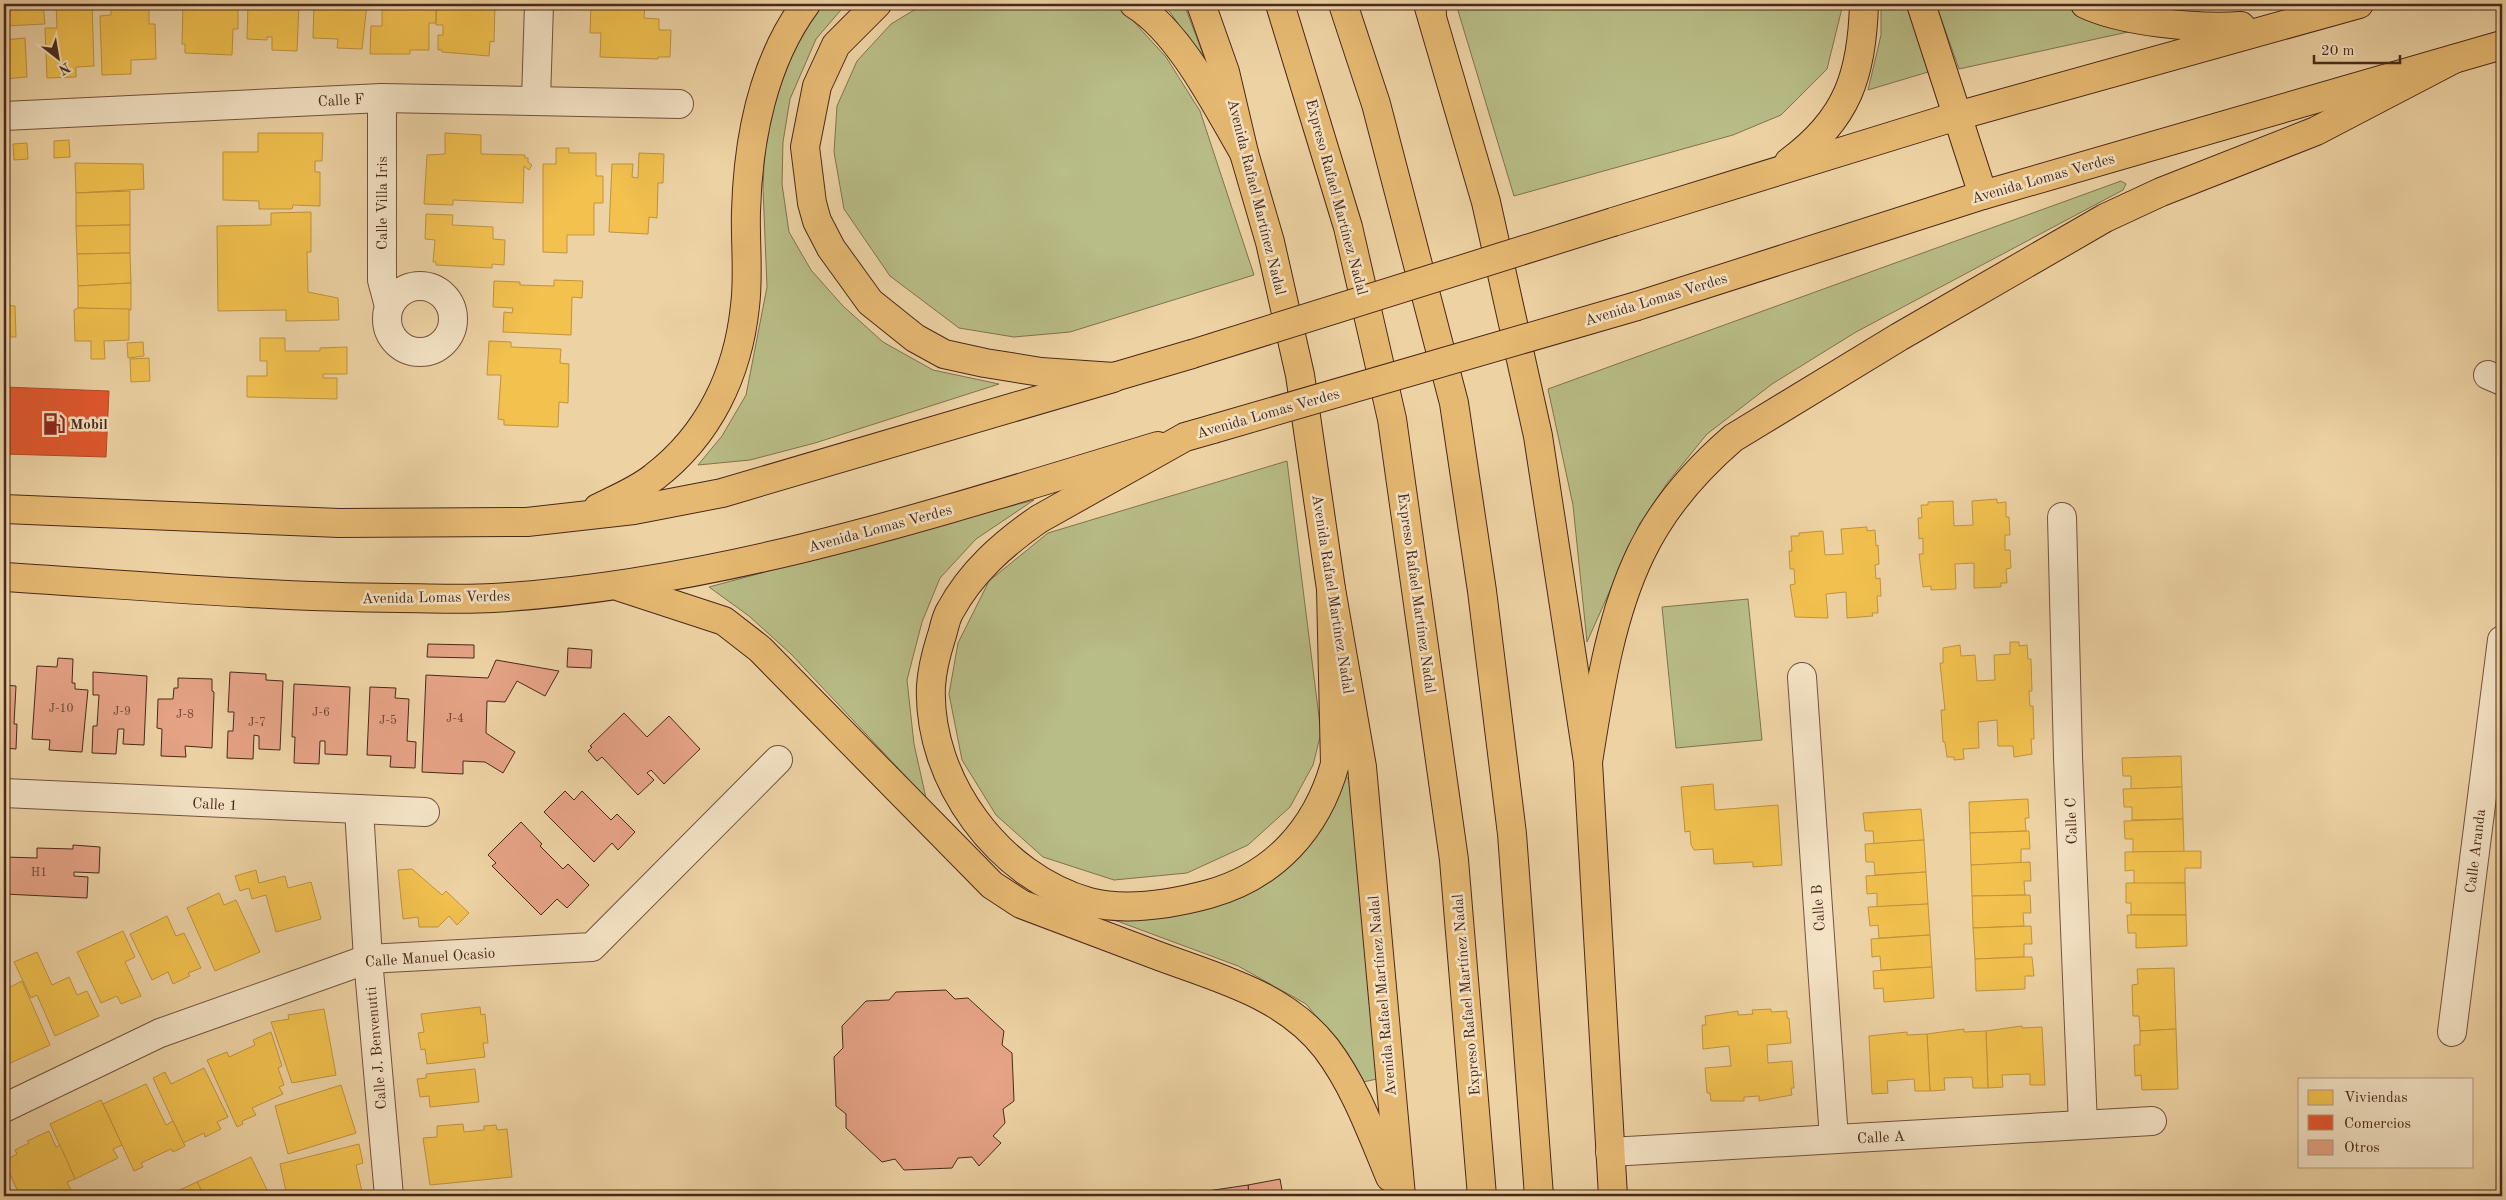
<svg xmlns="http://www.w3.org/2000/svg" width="2506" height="1200" font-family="'Old Standard TT',serif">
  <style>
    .green { fill: #b8bc86; stroke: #817250 }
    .homes { fill: #f2c14e; stroke: #c0933f }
    .shops { fill: #e4572e; stroke: #b64928 }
    .building { fill: #e6a386; stroke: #4a281b }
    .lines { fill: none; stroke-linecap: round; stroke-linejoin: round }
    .minor-casing { stroke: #73523d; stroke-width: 30 }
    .major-casing { stroke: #4a281b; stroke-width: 30 }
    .highway-casing { stroke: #4a281b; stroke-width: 30 }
    .minor { stroke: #f3e2c4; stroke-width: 28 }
    .major { stroke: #e6b972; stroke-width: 28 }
    .highway { stroke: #e6b972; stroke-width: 28 }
    .highway-bridge-casing { stroke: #4a281b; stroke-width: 30; stroke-linecap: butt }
    .highway-bridge { stroke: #e6b972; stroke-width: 28 }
    .labels { text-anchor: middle; stroke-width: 5; stroke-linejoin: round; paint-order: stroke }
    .number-label { font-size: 12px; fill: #714736 }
    .street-label { font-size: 15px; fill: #4a281b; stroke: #f3e2c4 }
    .poi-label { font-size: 15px; font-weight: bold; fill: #4a281b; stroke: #f3e2c4; text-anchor: start }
  </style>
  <rect width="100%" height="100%" fill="#edd2a4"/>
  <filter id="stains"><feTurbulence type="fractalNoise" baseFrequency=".004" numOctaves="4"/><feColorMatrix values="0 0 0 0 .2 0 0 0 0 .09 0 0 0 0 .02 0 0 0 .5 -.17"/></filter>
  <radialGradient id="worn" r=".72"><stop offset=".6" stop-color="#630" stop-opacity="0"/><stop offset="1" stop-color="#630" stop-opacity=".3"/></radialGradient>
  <g class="green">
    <path d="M817,4H846L816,39L790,99L783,142L782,184L789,232L811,270L843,306L883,342L933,370L999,384L815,443L750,460L698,465L722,436L746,395L767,287L763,188L765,142L773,85Z"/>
    <path d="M924,4H1107L1124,11L1166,57L1200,111L1254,275L1070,332L1014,337L959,328L890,276L844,209L834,152L837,106L857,61L891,24Z"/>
    <path d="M1160,4H1184L1209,70L1170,12Z"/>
    <path d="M1456,4H1843L1827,69L1781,115L1733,135L1514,196Z"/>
    <path d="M1881,4H1910L1928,72L1868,90L1881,35Z"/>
    <path d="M1936,4H2054L2137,30L1959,69Z"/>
    <path d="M2121,181L2126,184L2123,190L1856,332L1772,384L1707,434L1668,482L1640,523L1587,642L1573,505L1548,389Z"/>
    <path d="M1287,461L1321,733L1313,765L1290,807L1248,845L1187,873L1114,880L1043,857L996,815L962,760L949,694L958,643L989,581L1048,533Z"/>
    <path d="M1034,500L976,539L940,578L922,622L907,680L914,744L926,798L791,654L749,616L709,587Z"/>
    <path d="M1748,599L1762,740L1676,748L1662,607Z"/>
    <path d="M1344,774L1351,782L1377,1079L1363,1082L1341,1046L1306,1004L1238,966L1109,918L1171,917L1240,896Z"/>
  </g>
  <g class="homes">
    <path d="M4,4H43L45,24L4,26Z"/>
    <path d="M56,4H92L94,66L76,67V77L47,78L45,28H57Z"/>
    <path d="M111,4H149V24H155L156,59L131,60V74L102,75L100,16L111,15Z"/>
    <path d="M183,4H238V29H233L232,55L185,53V44H182Z"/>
    <path d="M248,4H299L297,51L272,50V37H267V40L247,39Z"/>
    <path d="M314,4H367L362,49L337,48L338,39L313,38Z"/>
    <path d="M382,4H436V23H429V50H410V54H370L371,26H382Z"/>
    <path d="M437,4H495L494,42L490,41L489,56L442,52V50H438V35H443V25H436Z"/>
    <path d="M618,4H645L644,18L659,19V30H671L670,57H658V59L600,57L601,33H590L591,7L617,8Z"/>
    <path d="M25,38L27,77L4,79V40Z"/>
    <path d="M258,133H323L322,161H315V172H320V206L293,205L292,209H259V201L223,200V152H258Z"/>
    <path d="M445,133L481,135V154L525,155V158H528V162L532,165L529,170L524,166L523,203L453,200V205L424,204L427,155L445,154Z"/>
    <path d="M69,140L70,157L54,158V141Z"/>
    <path d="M27,143L28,159L14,160L13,144Z"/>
    <path d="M556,148H569V153H596V176H603V203H594V235H567V253L543,252V164H556Z"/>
    <path d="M639,153L664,154L663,183H658L657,218L649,217L648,234L609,232L612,164H633L632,177L638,178Z"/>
    <path d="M75,163L143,164L144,189L76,193Z"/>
    <path d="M130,191V225L76,226V193Z"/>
    <path d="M311,212V252H307L308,292L338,298L339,320L286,321V310L218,311L217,226L271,225V213Z"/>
    <path d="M426,214L453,215L452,225L493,227V239L505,240L504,265L492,264V268L436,265V262H433L435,240L425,239Z"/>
    <path d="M130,225V253L77,254L76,226Z"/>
    <path d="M5,247L7,248V278H4Z"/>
    <path d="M130,253L131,283L78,286L77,254Z"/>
    <rect x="4" y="278" width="3" height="27"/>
    <path d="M554,280L583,281L582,298L572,297L571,335L503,332L504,312L512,313L513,308L493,307L494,281L520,282V285L554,286Z"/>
    <path d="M131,283V310L78,308V286Z"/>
    <path d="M4,305L15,306L16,337H4Z"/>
    <path d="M78,308L129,309V340L104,341L105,359H91V341H75L74,310Z"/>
    <path d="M260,338H285V351H320V348L347,347V374H323V378H337V399L247,397V376H267V361H260Z"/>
    <path d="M489,341L511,342V347L561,349L560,363L569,364L568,403L559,402L558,427L504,425V420L498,419L501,375H487Z"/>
    <path d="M143,342L144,356L128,358L127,343Z"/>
    <path d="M149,358L150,381L131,382L130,359Z"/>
    <path d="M1997,499V503L2006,502V517H2009L2010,535H2005V550H2010L2011,568L2006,569L2007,583H2001V587L1974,588V563L1955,564L1956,589L1931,590V586L1923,587L1919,554H1923V538L1919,539L1918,518H1922L1921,505H1928V502L1953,501L1954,526L1973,525L1972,501Z"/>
    <path d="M1867,527V531L1875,530L1876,546L1878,545L1879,564L1875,565L1876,579L1880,578L1881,596H1877L1878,613H1872L1873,616L1847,618L1846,592L1826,594L1828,618L1795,617L1790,585L1795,584L1794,569H1790L1789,551H1792L1791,536H1799V533L1823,531L1825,555L1843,554L1841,529Z"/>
    <path d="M2010,642H2019V646L2027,645L2028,659H2031L2032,691H2029L2030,706H2033L2034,739H2031L2032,754L2014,757L2013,746H1998L1997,720L1978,722L1979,748L1963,749L1964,759L1954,760V757H1947L1945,742H1943L1941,710H1945L1940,663H1943V648L1960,645L1961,656L1975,655L1977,681L1995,680L1994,655L2010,654Z"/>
    <path d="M2181,756L2182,787L2131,789V776H2123L2122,758Z"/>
    <path d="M1713,784L1715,810L1778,805L1782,865L1753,867V862L1714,864L1713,849L1694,850L1691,845L1690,831L1685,832L1681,787Z"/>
    <path d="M2182,787L2183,819L2132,820V807H2124L2123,789Z"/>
    <path d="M2028,799L2029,818H2025L2026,831L1970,833L1969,802Z"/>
    <path d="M1921,809L1924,840L1874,844L1873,831H1865L1863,813Z"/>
    <path d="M2183,819L2184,852H2133V839H2125L2124,821Z"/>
    <path d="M2029,831L2030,849H2021V863L1971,865L1970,833Z"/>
    <path d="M1924,840L1926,872L1875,875L1874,862H1866L1865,844Z"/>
    <path d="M2201,851V868H2185V883L2134,884V870L2125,871V852Z"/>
    <path d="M2030,862L2031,881H2024L2025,895L1972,896L1971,865Z"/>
    <path d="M412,869L442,895L446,891L469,913L457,925L449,916L438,927H419L418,917L403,919L398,870Z"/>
    <path d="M256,870L259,883L285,876L288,888L311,882L321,919L276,932L266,895L252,899L249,888L240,891L235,876Z"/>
    <path d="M1926,872L1928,904L1877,907V893L1867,894L1866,876Z"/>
    <path d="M2126,883H2185L2186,915H2131V903H2126Z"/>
    <path d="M219,893L224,905L236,900L260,952L215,971L187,908Z"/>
    <path d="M2030,895L2031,913H2023L2024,926L1973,928L1972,896Z"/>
    <path d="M1928,904L1930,935L1879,938L1878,925L1870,926L1868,907Z"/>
    <path d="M2127,915H2186L2187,946L2136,948V933H2128Z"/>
    <path d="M167,916L176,936L184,933L201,968L188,973L190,976L173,984L168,972L152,980L130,934Z"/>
    <path d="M2031,926L2032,944H2024V957L1975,959L1973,928Z"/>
    <path d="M123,931L135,957L125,962L141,996L121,1004L117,996L101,1003L77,952Z"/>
    <path d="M1930,935L1932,967L1881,970L1880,956L1872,957L1871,939Z"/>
    <path d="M37,952L52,985L69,977L77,995L87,991L99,1016L55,1036L37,995L31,998L14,962Z"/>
    <path d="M2024,957H2032L2034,976H2025V989L1976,991L1975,959Z"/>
    <path d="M1932,967L1934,998L1884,1002L1883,988L1874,989L1873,971Z"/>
    <path d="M2174,968L2176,1029L2140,1031L2139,1016H2133L2132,985L2138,984L2137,969Z"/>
    <path d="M22,981L50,1045L4,1066V990Z"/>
    <path d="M480,1007L481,1015L485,1014L488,1043H483L485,1057L427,1064L425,1049L421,1050L418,1033L424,1032L421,1014Z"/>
    <path d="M324,1009L336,1075L292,1083L271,1022L289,1019L288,1015Z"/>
    <path d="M1771,1009V1012L1787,1011V1018H1789L1791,1043L1767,1045L1768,1063L1792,1061L1794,1088H1791L1792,1095L1759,1101V1096L1744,1097V1101H1711L1710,1093H1707L1705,1068L1731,1066L1729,1046L1703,1049L1702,1025H1706L1705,1016L1738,1011V1015L1753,1014L1752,1010Z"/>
    <path d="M2022,1026V1028L2042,1027L2045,1085H2030V1074L2002,1075L2003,1087L1988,1088L1986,1031Z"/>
    <path d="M1964,1029V1032L1986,1031L1988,1088H1973L1972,1077L1944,1078L1945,1090L1930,1091L1927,1034Z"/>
    <path d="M2176,1029L2178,1089L2142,1090L2141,1075L2135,1076L2134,1045H2140V1031Z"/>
    <path d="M271,1032L282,1066L278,1068L284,1085L279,1087L283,1094L252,1108L256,1115L242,1121L243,1124L237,1127L207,1060L227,1052L229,1057L255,1045L253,1040Z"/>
    <path d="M1907,1032V1035L1927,1034L1930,1091H1915L1914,1079L1887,1081L1888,1093L1872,1094L1869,1036Z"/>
    <path d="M204,1068L228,1117L217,1122L221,1129L205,1137L204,1133L183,1143L153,1078L165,1072L171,1084Z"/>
    <path d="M475,1069L479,1102L430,1107L429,1096L420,1097L417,1079L426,1078V1074Z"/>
    <path d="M146,1084L166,1125L173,1121L185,1146L173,1152L171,1149L141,1163L143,1167L134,1171L103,1104Z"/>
    <path d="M341,1085L356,1133L288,1154L275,1106Z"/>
    <path d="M101,1100L122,1145L113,1149L118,1158L75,1179L50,1124Z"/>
    <path d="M463,1124L464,1132L484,1130V1126L496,1125L497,1130L507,1129L512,1177L430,1185L423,1138L437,1137V1126Z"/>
    <path d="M49,1131L56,1147L60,1145L75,1179L67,1182L74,1196H20L4,1161L17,1154L15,1150L29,1143L27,1141Z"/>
    <path d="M359,1144L363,1163L356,1165L363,1196H287L280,1164Z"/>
    <path d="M251,1157L270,1196H204L197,1182Z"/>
    <path d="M4,1176L13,1196H4Z"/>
    <path d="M197,1182L204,1196H172L171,1194Z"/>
    <path d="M498,1191V1196H445Z"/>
  </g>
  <path class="shops" d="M4,387L109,391L106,457L4,454Z"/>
  <g class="building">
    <path d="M428,644L474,645V658L427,657Z"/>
    <path d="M568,648L592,650L591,668L567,667Z"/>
    <path d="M58,658L73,659L72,683H75V689L88,690L82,752L49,750L50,740L32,739L37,666L57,667Z"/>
    <path d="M496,660L559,671L545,696L517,681L505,702L487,701L486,733L515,752L503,773L485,762L463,761V774L422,772L426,675L488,678Z"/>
    <path d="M4,668H6L5,685L16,686L14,724H17L16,749L4,748Z"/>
    <path d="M93,672L147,676L144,745L123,744L124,729H118L116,754L92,753L93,726H97L99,695H93Z"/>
    <path d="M230,672L266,674V680L283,681L280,750L259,749V736L254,735L253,759L227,758L228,731H233L234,712H228Z"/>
    <path d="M178,678L212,679V691L214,692L212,748L185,746L186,757L161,756L162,729L157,728L158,699H173L174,688H178Z"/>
    <path d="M294,684L350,687L347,755L325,754V741H320L319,764L294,763L295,737H292Z"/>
    <path d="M370,687L396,688L395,698L409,699L407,741L416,742L415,768L390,767L391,756L367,755Z"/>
    <path d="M624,713L647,737L669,716L700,749L664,784L651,770L647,773L654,780L638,795L602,757L597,761L588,751L592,747L590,746Z"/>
    <path d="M565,791L574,800L582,791L611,820L617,814L635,832L618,850L612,843L594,862L544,812Z"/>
    <path d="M521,822L542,844L540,846L563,869L568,864L589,885L567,908L557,899L541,915L492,866L496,863L488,855Z"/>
    <path d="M73,845L100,847L99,873L74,872V876L88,877L87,898L4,894V857L37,858V848L73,849Z"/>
    <path d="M946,990L955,999L968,998L1004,1031L1002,1045L1012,1053L1014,1101L1003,1109L1005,1123L993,1136L1001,1143L979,1166L972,1157L958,1158L952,1168L904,1170L895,1159L882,1162L846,1128V1114L836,1106L834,1057L843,1048L842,1026L866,1001L889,1000L896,992Z"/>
    <path d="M1280,1179L1283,1196H1249L1248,1185Z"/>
    <path d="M1248,1185L1249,1196H1216L1214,1190Z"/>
    <path d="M1214,1190L1216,1196H1185L1184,1195Z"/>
  </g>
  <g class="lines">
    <defs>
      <g id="minor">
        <path d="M382,98V280L389,306"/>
        <path d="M536,100L539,4"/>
        <path d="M4,116L382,98L679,104"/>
        <circle cx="420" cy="319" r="33"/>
        <path d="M2488,375L2502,381"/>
        <path d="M2062,517L2068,757L2083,1125"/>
        <path d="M1802,677L1834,1139"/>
        <path d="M4,793L425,812"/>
        <path d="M359,809L368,959L389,1196"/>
        <path d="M2452,1032L2502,640"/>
        <path d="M4,1108L160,1033L368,959L592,947L778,760"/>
        <path d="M1610,1152L2152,1121"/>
      </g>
      <g id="major">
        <path d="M1201,4L1225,72L1244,153L1270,242L1300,375L1331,589L1362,767L1401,1196"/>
        <path d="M1428,4L1486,202L1538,436L1588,762L1613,1196"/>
        <path d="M598,508C616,499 638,490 654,477C709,435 738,374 745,306C749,275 745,242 746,211C748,140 763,62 806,4"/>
        <path d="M4,509L339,523L527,522L634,510L722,493L1113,378"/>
        <path d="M4,577C135,585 267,597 398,598C429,598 461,600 493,598C722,584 940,512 1158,446"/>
        <path d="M620,587L724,621L760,649L992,885L1021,904C1066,921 1111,938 1156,955C1217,978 1284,994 1326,1048C1355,1086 1372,1134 1390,1177"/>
      </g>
      <g id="highway">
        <path d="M877,4L836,45L817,86L805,147L812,203L817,221L831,248L870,302L915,338L944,354L985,363L1041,372L1114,377L1192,354"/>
        <path d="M1134,4C1180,32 1217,107 1244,153"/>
        <path d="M1280,4L1348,227L1392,419L1454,860L1482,1196"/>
        <path d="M1343,4L1376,104L1454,403L1482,591L1512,834L1539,1196"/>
        <path d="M1431,4L1432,14"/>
        <path d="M1921,4L1983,195"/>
        <path d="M2085,4C2123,22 2198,29 2241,26"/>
        <path d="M1789,162C1848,119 1862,74 1864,4"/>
        <path d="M1613,222L1957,116L2359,4"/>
        <path d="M1637,306L1983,195L2502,45"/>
        <path d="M1213,429L1185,437L1039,519C1003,544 971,572 950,611C945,619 944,630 941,638C936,654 932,669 931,686C927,780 999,877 1089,902C1128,912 1172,904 1209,894C1274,876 1317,829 1335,764L1331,589"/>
        <path d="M1588,762C1599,693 1610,617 1641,553C1662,509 1696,470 1733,438L1899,337L2105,218L2161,192L2316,131L2454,59"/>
      </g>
    </defs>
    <use href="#minor" class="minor-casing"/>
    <use href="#major" class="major-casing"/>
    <use href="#highway" class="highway-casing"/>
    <use href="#minor" class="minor"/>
    <use href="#major" class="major"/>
    <use href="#highway" class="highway"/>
    <defs>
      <g id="highway-bridge">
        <path d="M1192,354L1613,222"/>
        <path d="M1213,429L1637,306"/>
      </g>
    </defs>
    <use href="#highway-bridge" class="highway-bridge-casing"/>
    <use href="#highway-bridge" class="highway-bridge"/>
  </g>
  <defs>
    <symbol id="fuel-bare" viewBox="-9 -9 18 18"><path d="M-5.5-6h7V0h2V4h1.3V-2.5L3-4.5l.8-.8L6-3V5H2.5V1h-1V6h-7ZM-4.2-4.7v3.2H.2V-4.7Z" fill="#8f2418" stroke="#f3e2c4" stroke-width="2.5" paint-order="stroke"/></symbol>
  </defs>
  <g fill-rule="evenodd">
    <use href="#fuel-bare" x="38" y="408" width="32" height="32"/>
  </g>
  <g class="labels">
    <g class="number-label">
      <text x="61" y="712">J-10</text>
      <text x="122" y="715">J-9</text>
      <text x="321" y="716">J-6</text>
      <text x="185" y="718">J-8</text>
      <text x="455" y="722">J-4</text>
      <text x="388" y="724">J-5</text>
      <text x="257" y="726">J-7</text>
      <text x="39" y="876">H1</text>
    </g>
    <g class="street-label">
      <text transform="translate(341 100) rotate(-3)" y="5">Calle F</text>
      <text transform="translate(2043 178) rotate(-16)" y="5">Avenida Lomas Verdes</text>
      <text transform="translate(1257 197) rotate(76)" y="5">Avenida Rafael Martínez Nadal</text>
      <text transform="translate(1337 197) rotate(75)" y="5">Expreso Rafael Martínez Nadal</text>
      <text transform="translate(382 203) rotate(-90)" y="5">Calle Villa Iris</text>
      <text transform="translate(1656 299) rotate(-17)" y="5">Avenida Lomas Verdes</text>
      <text transform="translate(1268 413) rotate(-16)" y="5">Avenida Lomas Verdes</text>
      <text transform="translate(880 528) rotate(-15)" y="5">Avenida Lomas Verdes</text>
      <text transform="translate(1417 593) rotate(82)" y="5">Expreso Rafael Martínez Nadal</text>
      <text transform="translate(1333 594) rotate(81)" y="5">Avenida Rafael Martínez Nadal</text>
      <text transform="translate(436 597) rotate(-1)" y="5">Avenida Lomas Verdes</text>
      <text transform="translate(215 804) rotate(3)" y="5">Calle 1</text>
      <text transform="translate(2071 821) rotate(-92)" y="5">Calle C</text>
      <text transform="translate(2475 851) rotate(-83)" y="5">Calle Aranda</text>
      <text transform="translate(1818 908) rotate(-94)" y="5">Calle B</text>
      <text transform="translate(430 957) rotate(-4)" y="5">Calle Manuel Ocasio</text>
      <text transform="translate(1466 995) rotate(-95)" y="5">Expreso Rafael Martínez Nadal</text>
      <text transform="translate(1382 996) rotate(-95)" y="5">Avenida Rafael Martínez Nadal</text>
      <text transform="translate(376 1048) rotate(-95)" y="5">Calle J. Benvenutti</text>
      <text transform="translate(1881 1137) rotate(-3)" y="5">Calle A</text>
    </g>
    <g class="poi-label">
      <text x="70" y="429">Mobil</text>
    </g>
  </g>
  <rect width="2506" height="1200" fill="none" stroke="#edd2a4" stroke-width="20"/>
  <rect x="5" y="5" width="2496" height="1190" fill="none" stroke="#4a281b" stroke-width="2.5"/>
  <rect x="10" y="10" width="2486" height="1180" fill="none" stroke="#4a281b"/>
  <rect x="2298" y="1078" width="175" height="90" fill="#f3e2c4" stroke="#af9880"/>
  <rect x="2308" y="1090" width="25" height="15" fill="#f2c14e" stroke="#af9880"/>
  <text x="2344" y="1102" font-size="15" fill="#4a281b">Viviendas</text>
  <rect x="2308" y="1115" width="25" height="15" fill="#e4572e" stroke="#af9880"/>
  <text x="2344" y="1128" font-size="15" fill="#4a281b">Comercios</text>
  <rect x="2308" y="1140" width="25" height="15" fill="#e6a386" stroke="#af9880"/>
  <text x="2344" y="1152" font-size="15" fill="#4a281b">Otros</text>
  <g transform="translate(58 58) rotate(149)" stroke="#f3e2c4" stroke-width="4" paint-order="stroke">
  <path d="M0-4L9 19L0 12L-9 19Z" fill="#4a281b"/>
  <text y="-8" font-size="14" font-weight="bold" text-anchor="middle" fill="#4a281b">N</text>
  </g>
  <path d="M2314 55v8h86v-8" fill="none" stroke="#4a281b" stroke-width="2.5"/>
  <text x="2321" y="55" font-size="15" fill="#4a281b" stroke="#f3e2c4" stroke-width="4" paint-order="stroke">20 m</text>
  <rect width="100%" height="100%" filter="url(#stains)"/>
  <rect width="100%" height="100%" fill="url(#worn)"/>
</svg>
